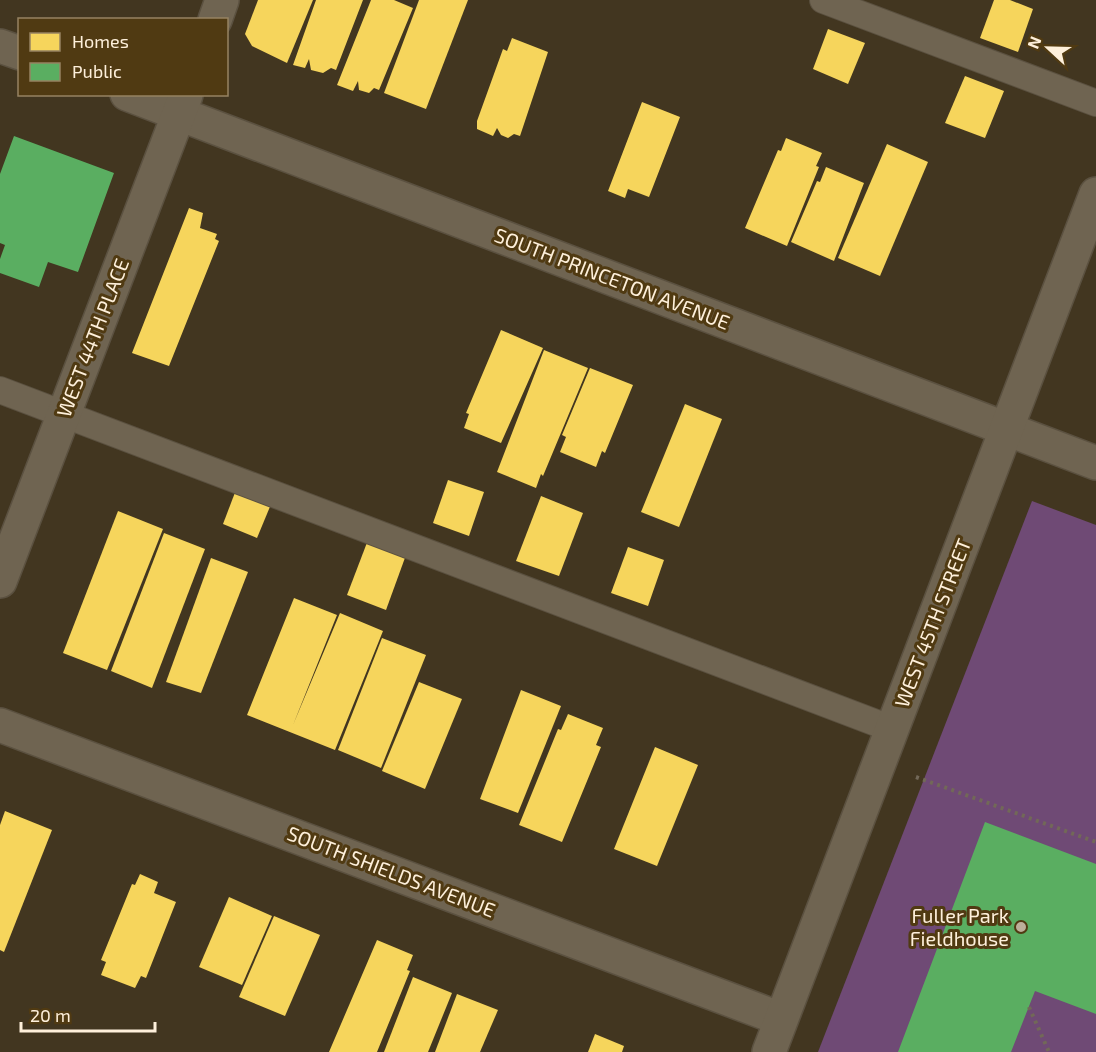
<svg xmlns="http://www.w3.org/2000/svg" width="1096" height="1052" font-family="'Exo 2',sans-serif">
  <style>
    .green { fill: #6f4a75 }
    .homes { fill: #f6d55c }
    .public { fill: #5aae61 }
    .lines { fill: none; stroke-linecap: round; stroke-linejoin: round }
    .lane-casing { stroke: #5b5140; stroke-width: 28 }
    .street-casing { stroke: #5b5140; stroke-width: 36 }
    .path { stroke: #726858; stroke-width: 4; stroke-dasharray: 3 4.5; stroke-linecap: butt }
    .lane { stroke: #6f6451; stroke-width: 26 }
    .street { stroke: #6f6451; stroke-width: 33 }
    .poi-dot { fill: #bcaf9a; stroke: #503a12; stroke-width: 2 }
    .labels { text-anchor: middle; stroke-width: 6; stroke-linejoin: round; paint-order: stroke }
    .street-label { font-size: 20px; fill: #fef0db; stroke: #503a12 }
    .poi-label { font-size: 20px; fill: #fef0db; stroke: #503a12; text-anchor: end }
  </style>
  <rect width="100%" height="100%" fill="#423620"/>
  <path class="green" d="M1032,501L1096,525V1052H818Z"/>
  <g class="homes">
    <path d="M258,0H313L287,63L252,46L245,34Z"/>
    <path d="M316,0H363L336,70L331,68L323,73L311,70L309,59L305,68L293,65Z"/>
    <path d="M371,0H394L413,8L379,90L374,88L369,93L359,90L358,81L353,91L337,85Z"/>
    <path d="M419,0H468L426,109L384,93Z"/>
    <path d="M994,0H1010L1033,9L1018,52L980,38Z"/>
    <path d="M828,29L865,43L848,84L813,69Z"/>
    <path d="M512,38L548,52L520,136L514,134L508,138L501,135L497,128L493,136L477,129V121L503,49L507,51Z"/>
    <path d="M965,76L1004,91L985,138L945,123Z"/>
    <path d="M642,102L680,117L649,197L628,189L625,198L608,191Z"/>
    <path d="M786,138L822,153L816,166L819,167L787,246L745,228L778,150L781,151Z"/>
    <path d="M887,144L928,162L880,276L838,258Z"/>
    <path d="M826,167L864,183L834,261L791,242L817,181L820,182Z"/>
    <path d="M189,208L203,213L200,228L217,234L215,239L219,241L169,366L132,353Z"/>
    <path d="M501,330L543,348L501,443L464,428L469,414L466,413Z"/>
    <path d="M544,350L588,368L543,476L541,474L536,488L497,472Z"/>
    <path d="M590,368L633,385L605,453L602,451L596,467L560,452L566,437L562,435Z"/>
    <path d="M685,404L722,419L679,527L641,512Z"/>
    <path d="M448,480L484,492L469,536L433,523Z"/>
    <path d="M239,482L274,497L257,538L223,524Z"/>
    <path d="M541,496L583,513L559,576L516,561Z"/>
    <path d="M118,511L163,529L107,670L63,653Z"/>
    <path d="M164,533L205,549L152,688L111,671Z"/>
    <path d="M368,540L406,555L386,610L347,595Z"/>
    <path d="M628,547L664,560L648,606L611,593Z"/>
    <path d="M211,558L248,572L201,693L166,682Z"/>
    <path d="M294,598L337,615L293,725L340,613L383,631L335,750L247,715Z"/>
    <path d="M382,638L426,655L381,768L338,750Z"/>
    <path d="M419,682L462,699L425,789L382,771Z"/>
    <path d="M521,690L561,706L518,813L480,799Z"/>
    <path d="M568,714L603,728L596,745L601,747L562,842L519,825L558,729L561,730Z"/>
    <path d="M655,747L698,765L657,866L614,849Z"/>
    <path d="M5,811L52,830L4,952L0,950V825Z"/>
    <path d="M140,874L158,882L154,893L176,902L146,978L141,976L135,988L101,975L106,962L101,960L132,884L135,885Z"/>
    <path d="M229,897L272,916L242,985L199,967Z"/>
    <path d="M274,916L320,935L285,1016L239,997Z"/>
    <path d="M377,940L413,955L407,970L410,971L377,1052H329Z"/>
    <path d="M413,977L452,993L428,1052H384Z"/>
    <path d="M457,994L498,1010L480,1052H435Z"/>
    <path d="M595,1034L624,1046L622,1052H588Z"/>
  </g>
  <g class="public">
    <path d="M14,136L114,173L78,272L48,262L39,287L0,273V259L5,245L0,243V174Z"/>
    <path d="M985,822L1096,864V1014L1035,991L1011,1052H898Z"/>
  </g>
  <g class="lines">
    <defs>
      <g id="lane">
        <path d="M823,0L1096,103"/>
        <path d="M0,390L892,729"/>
      </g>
      <g id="street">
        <path d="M215,20L222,0"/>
        <path d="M0,46L20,53"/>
        <path d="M127,94L1096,463"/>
        <path d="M0,581L186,95"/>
        <path d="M0,725L781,1019"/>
        <path d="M769,1052L1096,194"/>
      </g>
    </defs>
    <use href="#lane" class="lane-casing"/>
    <use href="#street" class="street-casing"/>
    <g class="path">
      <path d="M916,777L1096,842"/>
      <path d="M1029,1007L1049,1052"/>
    </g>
    <use href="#lane" class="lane"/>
    <use href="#street" class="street"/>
  </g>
  <circle class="poi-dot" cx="1021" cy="927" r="6"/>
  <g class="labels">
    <g class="street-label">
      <text transform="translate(612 279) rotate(21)" y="7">SOUTH PRINCETON AVENUE</text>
      <text transform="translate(93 338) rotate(-69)" y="7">WEST 44TH PLACE</text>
      <text transform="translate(933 623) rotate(-69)" y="7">WEST 45TH STREET</text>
      <text transform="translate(391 872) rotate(21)" y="7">SOUTH SHIELDS AVENUE</text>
    </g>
    <g class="poi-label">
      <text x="1009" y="923">Fuller Park<tspan x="1009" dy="23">Fieldhouse</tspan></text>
    </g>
  </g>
  <rect x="18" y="18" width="210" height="78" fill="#503a12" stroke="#968362" stroke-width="1.5"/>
  <rect x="30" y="33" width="30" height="18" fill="#f6d55c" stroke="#968362" stroke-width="1.5"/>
  <text x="72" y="48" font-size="18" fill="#fef0db">Homes</text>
  <rect x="30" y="63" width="30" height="18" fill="#5aae61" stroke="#968362" stroke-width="1.5"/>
  <text x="72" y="78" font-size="18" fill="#fef0db">Public</text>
  <g transform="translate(1048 48) rotate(292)" stroke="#503a12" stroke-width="4.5" paint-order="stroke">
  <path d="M0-4.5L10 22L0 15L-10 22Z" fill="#fef0db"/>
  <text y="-9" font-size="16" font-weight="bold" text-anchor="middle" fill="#fef0db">N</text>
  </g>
  <path d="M21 1022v9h134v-9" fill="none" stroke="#fef0db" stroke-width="3"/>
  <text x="30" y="1022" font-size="18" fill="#fef0db" stroke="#503a12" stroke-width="4.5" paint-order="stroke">20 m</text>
</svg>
